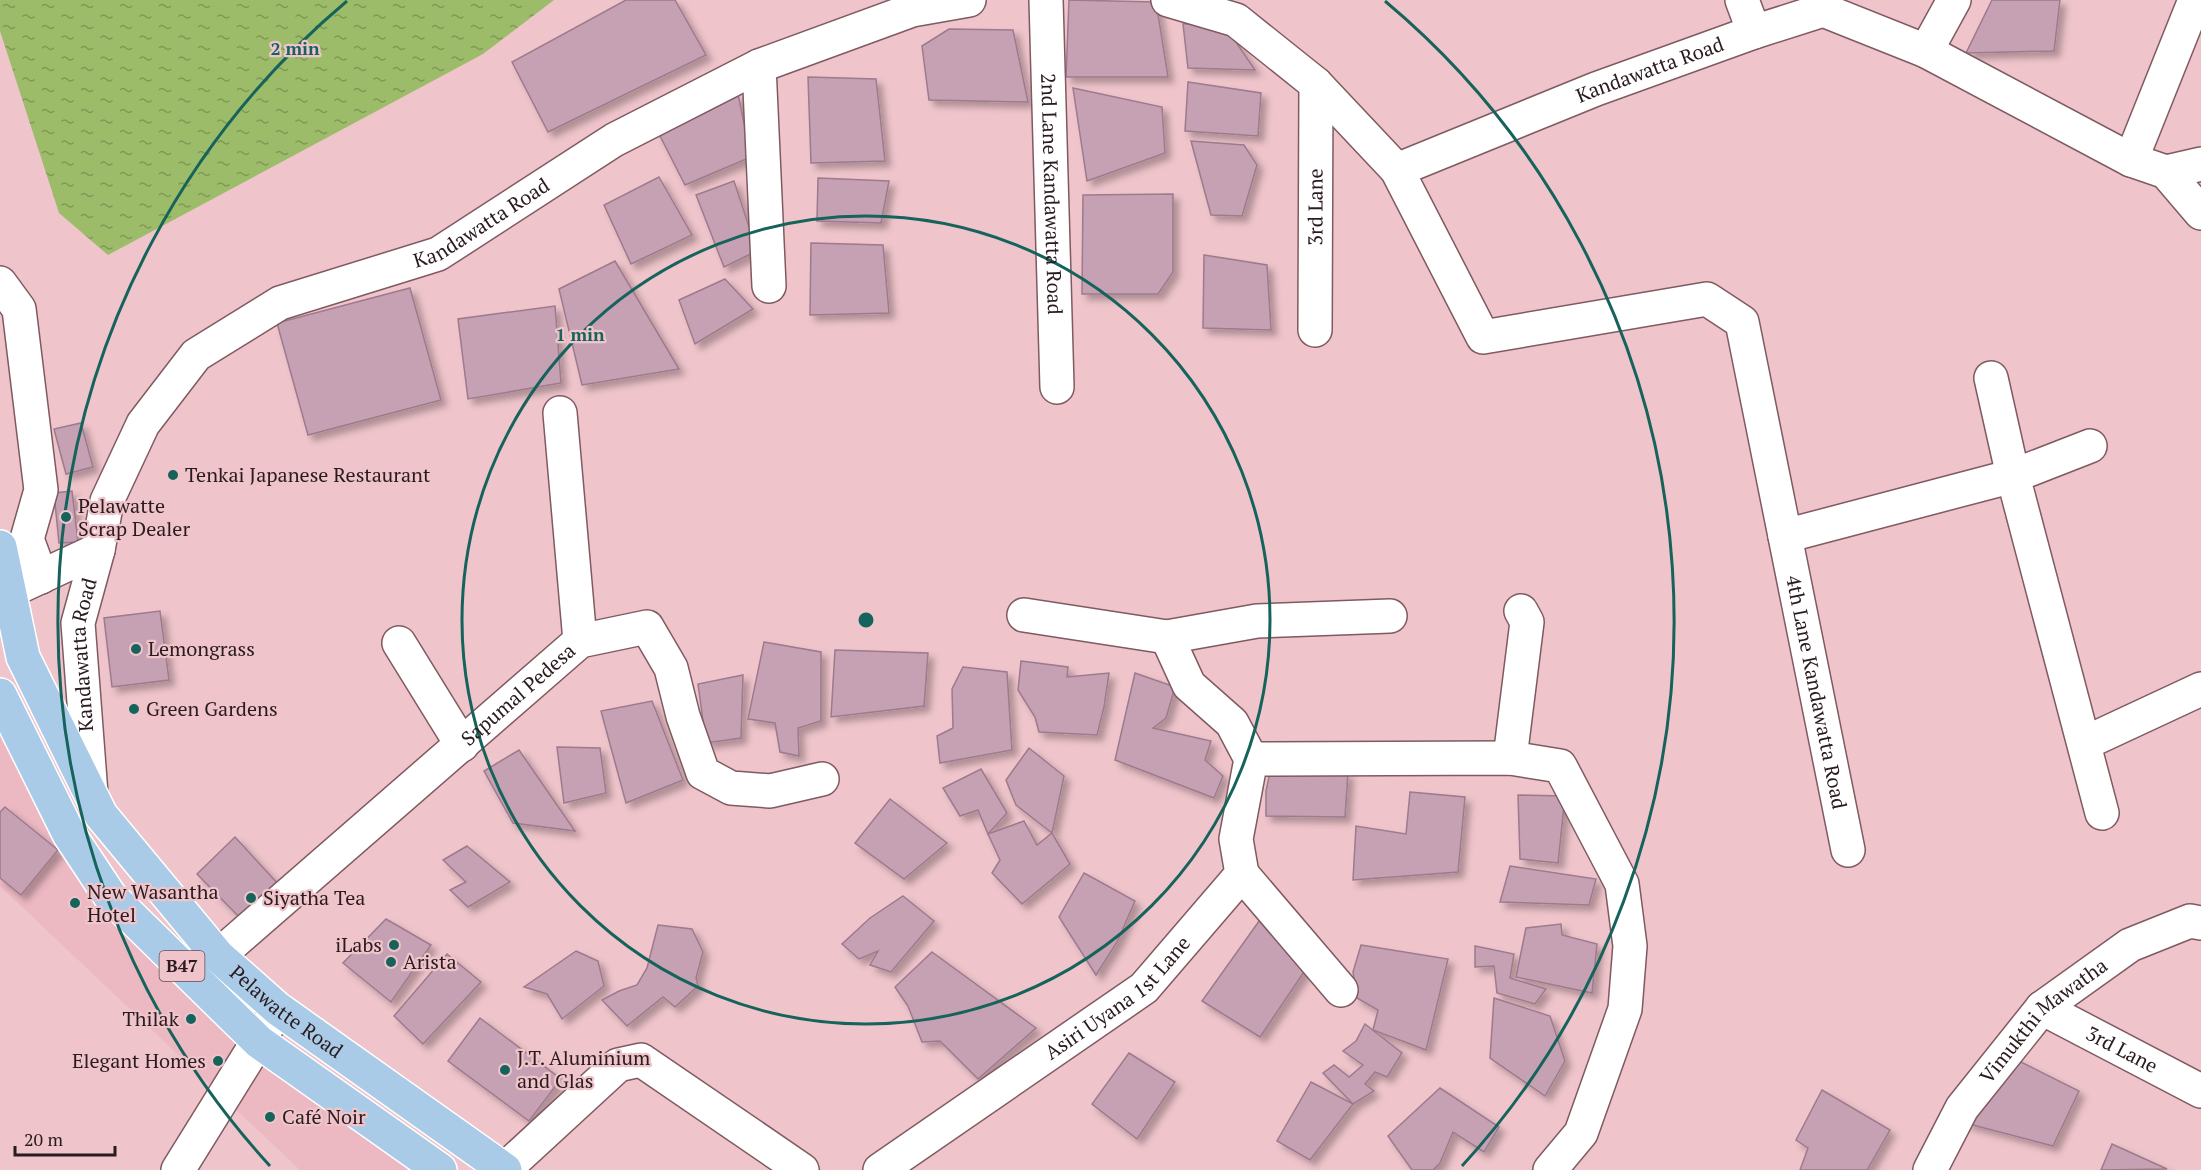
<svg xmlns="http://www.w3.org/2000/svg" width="2201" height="1170" font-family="'PT Serif',serif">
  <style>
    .built { fill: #ecb8c2 }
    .water { fill: url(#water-ripples) }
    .building { fill: #c6a1b4; stroke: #9d7a8c; stroke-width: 1.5; filter: url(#shadow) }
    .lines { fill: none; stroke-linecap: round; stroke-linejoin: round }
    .minor-casing { stroke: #7f5a61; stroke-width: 36 }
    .major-casing { stroke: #fff; stroke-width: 36 }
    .minor { stroke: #fff; stroke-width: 33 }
    .major { stroke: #aacbe8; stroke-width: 33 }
    .ring { fill: none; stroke: #16635c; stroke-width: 3 }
    .poi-dot { fill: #16635c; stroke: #efc4cb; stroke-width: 2 }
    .labels { text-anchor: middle; stroke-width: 4.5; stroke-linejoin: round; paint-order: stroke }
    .shield { fill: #efc4cb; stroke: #654e52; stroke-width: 1.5 }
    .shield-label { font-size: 18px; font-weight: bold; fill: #2a1b1e }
    .street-label { font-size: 20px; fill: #2a1b1e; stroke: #efc4cb }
    .poi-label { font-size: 20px; fill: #2a1b1e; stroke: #efc4cb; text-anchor: start }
    .centre { fill: #16635c; stroke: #efc4cb; stroke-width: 3 }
    .ring-label { font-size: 18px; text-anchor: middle; font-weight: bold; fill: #16635c; stroke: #efc4cb; stroke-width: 4.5; stroke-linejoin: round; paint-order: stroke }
  </style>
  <defs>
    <pattern id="water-ripples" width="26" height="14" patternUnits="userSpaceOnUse" patternTransform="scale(1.5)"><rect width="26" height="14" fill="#9cbc69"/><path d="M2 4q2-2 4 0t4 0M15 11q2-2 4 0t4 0" fill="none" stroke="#7f9856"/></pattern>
    <filter id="shadow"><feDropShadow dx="5.5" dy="5.5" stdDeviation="3" flood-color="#0004"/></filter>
  </defs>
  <rect width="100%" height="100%" fill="#efc4cb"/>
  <path class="built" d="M0,730L60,840L416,1170H300L0,886Z"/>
  <path class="water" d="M0,0H554L483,54L108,255L59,213L0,31Z"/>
  <g class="building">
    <path d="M626,0H675L706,55L548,132L512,62Z"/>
    <path d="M1069,0L1156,2L1168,77H1066Z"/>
    <path d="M1992,0H2060L2054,51L1966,53Z"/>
    <path d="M1216,22L1236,42L1255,70L1188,68L1183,24Z"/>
    <path d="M949,29L1013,30L1028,102L929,100L922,46Z"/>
    <path d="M808,77L876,79L885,161L811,163Z"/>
    <path d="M1188,82L1261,93L1258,136L1185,131Z"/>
    <path d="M1073,88L1162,107L1165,153L1087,181Z"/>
    <path d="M738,94L751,157L685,185L658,132Z"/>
    <path d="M1191,141L1244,145L1257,165L1242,216L1211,215Z"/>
    <path d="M659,177L692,235L631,264L604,205Z"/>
    <path d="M818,178L889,181L881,223L817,221Z"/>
    <path d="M734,181L757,251L724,267L696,195Z"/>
    <path d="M1173,194V272L1158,294H1082L1083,195Z"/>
    <path d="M811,243L883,245L889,313L810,315Z"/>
    <path d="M1204,255L1267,265L1271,330L1203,328Z"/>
    <path d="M615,261L679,369L582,385L559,289Z"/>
    <path d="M725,279L753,309L695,344L679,300Z"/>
    <path d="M410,288L441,400L308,435L277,323Z"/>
    <path d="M555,306L561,383L468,399L458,319Z"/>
    <path d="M81,423L93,467L66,474L54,429Z"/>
    <path d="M72,491L78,542L59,543L54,493Z"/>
    <path d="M160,611L169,680L112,687L104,618Z"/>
    <path d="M764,642L821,652V721L798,728L799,756L780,752L775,723L748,719Z"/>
    <path d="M835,650L928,653L924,706L831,717Z"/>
    <path d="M1021,661L1068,667L1067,677L1109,673L1104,707L1097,735L1039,732L1035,717L1018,690Z"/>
    <path d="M963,667L1007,672L1012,750L940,763L937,736L953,728L952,689Z"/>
    <path d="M1135,673L1175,687L1166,718L1153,728L1211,741L1205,760L1223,776L1214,798L1115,760Z"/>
    <path d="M743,675L741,738L706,743L698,684Z"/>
    <path d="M652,701L683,780L626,803L601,711Z"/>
    <path d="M557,747L600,748L606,793L564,803Z"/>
    <path d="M1029,748L1064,776L1052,833L1016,805L1006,780Z"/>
    <path d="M519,750L575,831L513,823L484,771Z"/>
    <path d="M981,769L1007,813L988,834L978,810L960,816L943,788Z"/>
    <path d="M1270,772L1348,773L1345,817L1266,816V791Z"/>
    <path d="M1410,792L1465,797L1458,872L1353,880L1356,826L1406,834Z"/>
    <path d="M1518,795L1565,796L1558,863L1520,859Z"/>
    <path d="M890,799L947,843L904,879L855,843Z"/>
    <path d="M5,807L58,850L21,895L0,878V812Z"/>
    <path d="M1024,821L1037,845L1052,833L1070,864L1022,904L992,873L1000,860L988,834Z"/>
    <path d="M235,837L280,886L244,922L197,874Z"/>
    <path d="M467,846L510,882L468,907L450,890L466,882L443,860Z"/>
    <path d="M1510,866L1596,879L1589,905L1500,902Z"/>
    <path d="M1084,873L1135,901L1117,942L1096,975L1059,917Z"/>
    <path d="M903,896L934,921L891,972L870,965L878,951L859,959L842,944L870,918Z"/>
    <path d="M1262,917L1308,966L1260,1037L1202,1001Z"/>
    <path d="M386,919L431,945L391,1002L343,963Z"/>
    <path d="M1561,924L1562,935L1597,944L1592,993L1516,977L1526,928Z"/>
    <path d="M658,925L692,929L703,952L696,978L698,986L675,1007L663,997L627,1026L602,1000L619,991L637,985L647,968Z"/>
    <path d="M1361,945L1448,959L1426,1050L1373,1030L1378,1010L1357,998L1353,972Z"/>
    <path d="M1475,946L1514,954L1510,978L1546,989L1535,1004L1497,993L1494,966L1475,967Z"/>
    <path d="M576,951L598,961L604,986L562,1019L547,994L524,987Z"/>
    <path d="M932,952L1036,1028L978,1079L940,1041L922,1042L908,1006L895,987Z"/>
    <path d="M447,954L481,982L423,1044L394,1016Z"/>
    <path d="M1494,998L1550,1016L1565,1061L1545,1096L1490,1058Z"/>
    <path d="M480,1018L561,1079L529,1121L448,1061Z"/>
    <path d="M1365,1024L1402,1053L1387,1077L1375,1072L1365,1084L1374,1091L1353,1104L1323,1073L1334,1065L1349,1077L1363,1065L1343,1051L1356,1041Z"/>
    <path d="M1129,1053L1175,1082L1137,1139L1092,1104Z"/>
    <path d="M2015,1059L2079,1091L2053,1146L1965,1123Z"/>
    <path d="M1311,1082L1353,1104L1310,1160L1277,1141Z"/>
    <path d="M1440,1088L1499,1127L1484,1152L1453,1132L1440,1163L1433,1170H1412L1388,1136Z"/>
    <path d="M1822,1090L1890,1130L1867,1170H1800L1808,1148L1796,1140Z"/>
    <path d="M2112,1144L2167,1169L2101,1170Z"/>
  </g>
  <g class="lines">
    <defs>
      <g id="minor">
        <path id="s1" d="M1046,0L1057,387"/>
        <path id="s2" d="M1168,0L1236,20L1316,84L1397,170L1483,337L1707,299L1742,322L1848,850"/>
        <path d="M1742,0L1754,32"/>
        <path d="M1926,51L1954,0"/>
        <path d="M759,66L769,286"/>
        <path d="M2131,160L2195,0"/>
        <path id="s3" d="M1397,170L1596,89L1754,32L1823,10L1926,51L2131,160L2166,172"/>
        <path d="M2166,172L2201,213"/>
        <path d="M2166,172L2201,164"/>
        <path d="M0,283L19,309L41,490L27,539L41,577"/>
        <path id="s4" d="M1315,330L1316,84"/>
        <path d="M560,413L580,641"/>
        <path d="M2090,446L2013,476L2102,813"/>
        <path d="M1785,536L2013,476L1991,378"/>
        <path id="s5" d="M0,593L8,592L98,550L107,501L143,424L196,355L280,303L438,254L614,140L759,66L912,10L969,0"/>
        <path d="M1024,615L1167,637L1257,621L1390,616"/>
        <path d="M1167,637L1189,685L1232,723L1251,759"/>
        <path d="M399,643L462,745"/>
        <path d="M2085,743L2201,689"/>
        <path d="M1510,758L1527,622L1521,611"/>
        <path d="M1251,759L1510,758L1560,766L1622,884L1630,946L1625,1009L1581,1133L1550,1170"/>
        <path id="s6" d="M91,794L78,623L98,550"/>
        <path d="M1242,874L1341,990"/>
        <path id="s7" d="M218,956L580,641L647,627L671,668L683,716L703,773L731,788L770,791L822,779"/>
        <path id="s8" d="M2042,1008L2201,1091"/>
        <path d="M178,1170L278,1009"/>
        <path d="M504,1170L618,1065L641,1060L802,1170"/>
        <path id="s9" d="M880,1170L1144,988L1242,874L1236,839L1251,759"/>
        <path id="s10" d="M1930,1170L1962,1108L2042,1008L2130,945L2190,921L2201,923"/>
      </g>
      <g id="major">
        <path id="s11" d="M0,547L23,657L101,815L218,956L278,1009L505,1170"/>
        <path d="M0,695L69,834L110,896L259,1042L440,1170"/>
      </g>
    </defs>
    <use href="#minor" class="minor-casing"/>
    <use href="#major" class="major-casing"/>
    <use href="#minor" class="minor"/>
    <use href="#major" class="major"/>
  </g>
  <g class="ring">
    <circle cx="866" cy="620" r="404"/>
    <path d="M270 1166A808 808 0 0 1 347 1M1385 1A808 808 0 0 1 1462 1166"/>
  </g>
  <g class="poi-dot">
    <circle cx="173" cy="475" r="6"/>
    <circle cx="66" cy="517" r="6"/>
    <circle cx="136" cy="649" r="6"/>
    <circle cx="134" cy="709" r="6"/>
    <circle cx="251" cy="898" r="6"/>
    <circle cx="75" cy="903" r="6"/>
    <circle cx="394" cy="945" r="6"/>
    <circle cx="391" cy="962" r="6"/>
    <circle cx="191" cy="1019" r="6"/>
    <circle cx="218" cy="1061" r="6"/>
    <circle cx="505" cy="1070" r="6"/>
    <circle cx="270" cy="1117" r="6"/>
  </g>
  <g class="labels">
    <rect class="shield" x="159.5" y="951" width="45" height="30" rx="4.5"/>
    <g class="shield-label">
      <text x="182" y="972">B47</text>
    </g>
    <g class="street-label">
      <text dy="7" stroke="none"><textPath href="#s3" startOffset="272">Kandawatta Road</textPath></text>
      <text dy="7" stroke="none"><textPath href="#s1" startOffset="194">2nd Lane Kandawatta Road</textPath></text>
      <text dy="7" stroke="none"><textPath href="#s4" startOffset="123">3rd Lane</textPath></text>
      <text dy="7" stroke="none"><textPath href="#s5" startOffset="646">Kandawatta Road</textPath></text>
      <text dy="7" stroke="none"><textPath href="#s6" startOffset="140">Kandawatta Road</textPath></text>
      <text dy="7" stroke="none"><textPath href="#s2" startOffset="1126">4th Lane Kandawatta Road</textPath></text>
      <text dy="7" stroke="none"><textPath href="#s7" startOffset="398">Sapumal Pedesa</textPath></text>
      <text dy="7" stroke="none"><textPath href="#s9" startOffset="294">Asiri Uyana 1st Lane</textPath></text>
      <text dy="7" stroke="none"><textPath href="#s11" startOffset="560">Pelawatte Road</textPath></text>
      <text dy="7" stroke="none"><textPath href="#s10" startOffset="190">Vimukthi Mawatha</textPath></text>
      <text dy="7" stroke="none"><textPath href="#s8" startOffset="90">3rd Lane</textPath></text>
    </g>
    <g class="poi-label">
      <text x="185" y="482">Tenkai Japanese Restaurant</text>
      <text x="78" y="513">Pelawatte<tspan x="78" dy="23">Scrap Dealer</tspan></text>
      <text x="148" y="656">Lemongrass</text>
      <text x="146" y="716">Green Gardens</text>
      <text x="87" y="899">New Wasantha<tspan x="87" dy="23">Hotel</tspan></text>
      <text x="263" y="905">Siyatha Tea</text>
      <text x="382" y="952" text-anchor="end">iLabs</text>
      <text x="403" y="969">Arista</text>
      <text x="179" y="1026" text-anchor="end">Thilak</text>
      <text x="517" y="1065">J.T. Aluminium<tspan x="517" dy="23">and Glas</tspan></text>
      <text x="206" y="1068" text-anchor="end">Elegant Homes</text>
      <text x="282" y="1124">Café Noir</text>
    </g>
  </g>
  <circle cx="866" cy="620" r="9" class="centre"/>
  <g class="ring-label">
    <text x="295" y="55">2 min</text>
    <text x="580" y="341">1 min</text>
  </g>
  <path d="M15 1146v9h100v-9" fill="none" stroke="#2a1b1e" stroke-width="3"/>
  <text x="24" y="1146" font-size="18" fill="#2a1b1e" stroke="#efc4cb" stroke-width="4.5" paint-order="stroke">20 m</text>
</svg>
